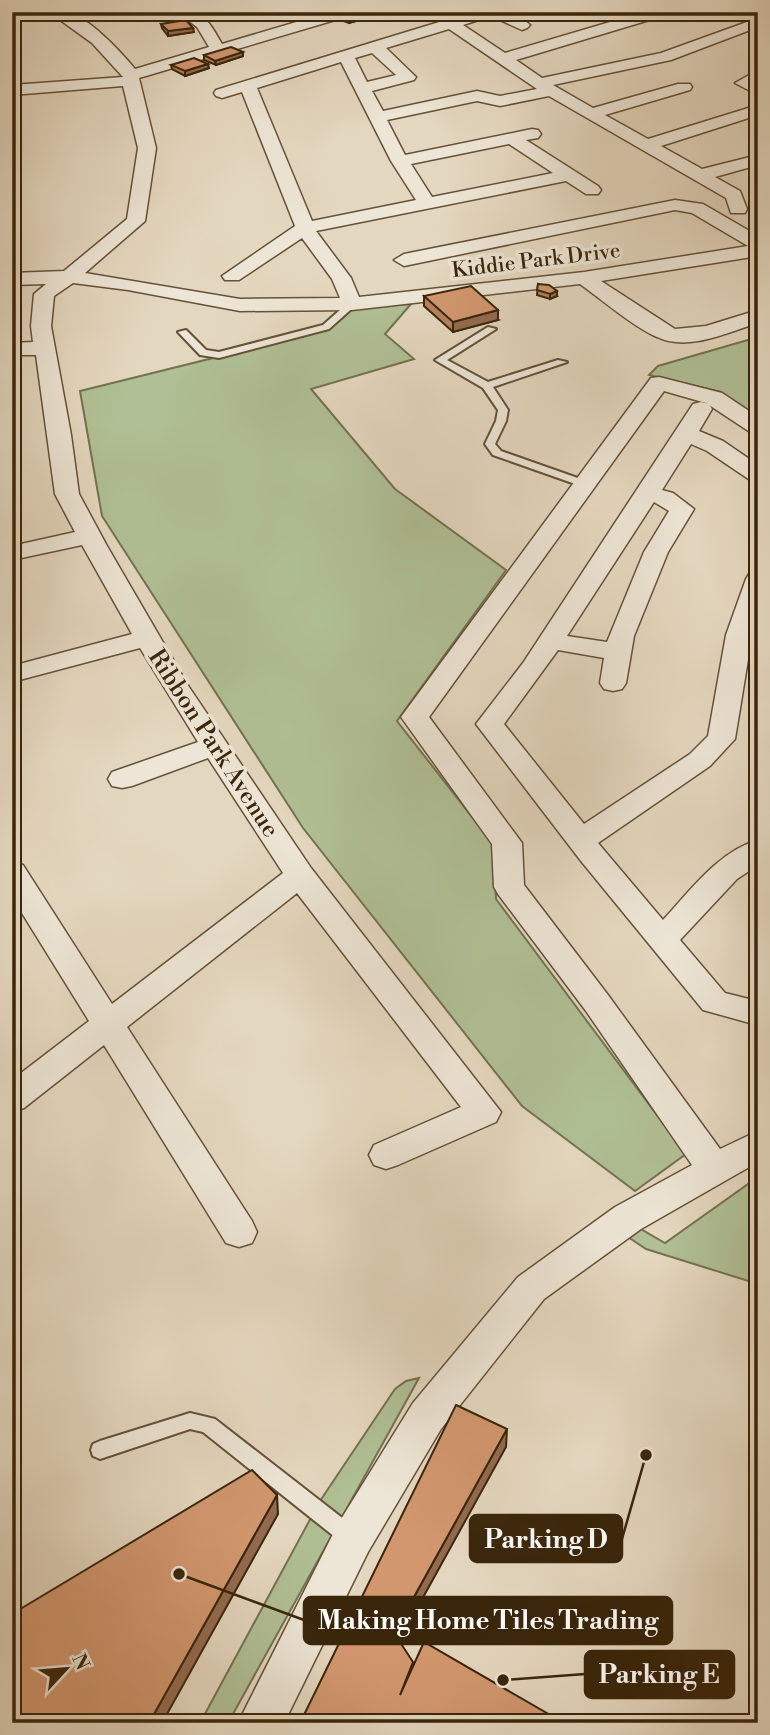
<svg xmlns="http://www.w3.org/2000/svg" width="770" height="1735" font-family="'Libre Bodoni',serif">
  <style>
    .green { fill: #b0bf95; stroke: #747250; stroke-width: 2 }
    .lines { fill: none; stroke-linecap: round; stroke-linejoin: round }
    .lane-casing { stroke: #645238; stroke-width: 4 }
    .street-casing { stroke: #645238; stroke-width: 3 }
    .lane { fill: #ede5d5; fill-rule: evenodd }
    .street { fill: #ede5d5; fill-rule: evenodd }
    .wall { fill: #b5825f; stroke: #39260b; stroke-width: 2 }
    .shaded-wall { fill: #936a4e; stroke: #39260b; stroke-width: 2 }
    .building { fill: #d2976f; stroke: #39260b; stroke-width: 2 }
    .labels { text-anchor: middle; stroke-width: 7; stroke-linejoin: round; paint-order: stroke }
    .far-street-label { font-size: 21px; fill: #39260b; stroke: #ede5d5 }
    .street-label { font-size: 24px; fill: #39260b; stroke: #ede5d5 }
    .leader { fill: none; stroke: #39260b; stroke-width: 2.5 }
    .callout-dot { fill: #39260b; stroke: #ede5d5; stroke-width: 2.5 }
    .callout { fill: #39260b; stroke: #39260b; stroke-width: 2.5 }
    .callout-label { font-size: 26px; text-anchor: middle; font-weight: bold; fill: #fff }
  </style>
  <rect width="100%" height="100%" fill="#e4d7bf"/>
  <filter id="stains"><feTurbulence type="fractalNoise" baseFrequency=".00286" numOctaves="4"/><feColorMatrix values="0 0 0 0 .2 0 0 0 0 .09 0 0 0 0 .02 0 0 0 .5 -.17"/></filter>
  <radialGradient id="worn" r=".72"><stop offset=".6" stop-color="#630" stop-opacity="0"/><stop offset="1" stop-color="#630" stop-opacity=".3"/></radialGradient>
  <g class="green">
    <path d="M411,304L385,334L414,359L311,389L395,489L506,570L397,721L494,845L496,899L686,1154L635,1191L522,1106L303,828L102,516L80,391L318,332L346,311L362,305Z"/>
    <path d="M758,337V421L721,392L649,375L658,366Z"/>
    <path d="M758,1177V1284L646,1249L628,1237L639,1228L665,1243Z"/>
    <path d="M419,1378L228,1723H200L320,1501L395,1389L406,1381Z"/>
  </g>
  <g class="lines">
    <defs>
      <g id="lane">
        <path d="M349,302L357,304L329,329L219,358L200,355L178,332L186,330L206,350L219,352L323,325Z"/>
        <path d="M488,327L496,329L447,360L488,382L558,360L567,362L493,387L508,410L506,421L495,444L501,451L589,482V486H581L493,455L485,444L496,421L498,410L483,388L435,360Z"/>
        <path d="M190,1413L215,1419L359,1531L362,1538L359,1545L352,1547L345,1545L203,1432L190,1429L100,1459L93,1456L91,1450L93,1444L100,1441Z"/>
      </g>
      <g id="street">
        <path d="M49,12C54,12 60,11 66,12C88,16 121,52 135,69L209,47L197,27L177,12C205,12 208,20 222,44L330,12H354L352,15L139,78L156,148L145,221L85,273L240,299L340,298L332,279L302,238L239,280H225L222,276L295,226L242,92L222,98L216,96L214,93L216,90L472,12C493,12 514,10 530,25L527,28L522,30L491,16L463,25L505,53L644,12H668L666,15L516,60L542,78L661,53L758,18V27L671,60L553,85L593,108L678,84H690L692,87L690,90L605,115L648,139L758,105V115L661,146L702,169L758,155V165L715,177L740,191L747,209L745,213H731L726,198L549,96L500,106L477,101L387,120L405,155L532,129L538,130L541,134L538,138L526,140L598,186L601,190L598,194H586L566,181L316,231L351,278L359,297L584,272L748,246L692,213L675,210L404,266L394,260L404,254L675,200L703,204L758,236V256L601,281L675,329L706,326L758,310V323C728,332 688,352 657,337C635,328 601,299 580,284L352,310L240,311L128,290L73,283L54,296L51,326L71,435L79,494L107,546L189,687L311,868L501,1112L496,1122L398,1165L386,1169L374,1165L369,1155L374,1145L461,1107L297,893L127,1027L252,1221L257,1232L252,1243L239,1247L226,1243L104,1045L24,1108L12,1112V1080L89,1021L12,897V862L23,865L112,1004L283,873L208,758L132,786L122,788L112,786L108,779L112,772L198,742L140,648L12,682V666L132,634L82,545L12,560V546L75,532L55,494L36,355H12V343L33,342L31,326L34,294L46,284L12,285V273L64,271L127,219L138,148L123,86L12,95V85L123,77L92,43ZM449,29L537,89L500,96L477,91L383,111L372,91L414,80L416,77L386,48ZM372,53L396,75L367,82L355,58ZM341,62L391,161L416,200L312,221L257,88ZM509,144L553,173L432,197L411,164Z"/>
        <path d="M758,70L756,83L758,95L735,83Z"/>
        <path d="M659,377L722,393L758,417V434L750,432L706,403L664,391L429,717L522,843L524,885L608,995L720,1149L758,1131V1162L641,1229L544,1299L441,1429L368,1552L284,1723H238L338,1524L413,1403L518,1277L615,1207L692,1165L586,1011L498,894L494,887L492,844L401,717L651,378Z"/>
        <path d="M701,402L709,404L712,409L699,431L723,441L758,465V482L750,480L707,451L691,444L662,490L673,493L694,509L668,552L634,636L626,683L622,689L613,691L604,689L600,683L604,658L558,650L504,724L584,824L690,754L708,736L726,635L746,579L749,574L758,572V617L752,635L735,739L710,766L598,843L663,920C690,891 719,851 758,840V865L737,879L680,940L725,993L749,999L758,996V1021L750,1023L703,1010L581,861L476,724L523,663L693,404ZM654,502L669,511L644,552L607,642L567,636Z"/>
      </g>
    </defs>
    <use href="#lane" class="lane-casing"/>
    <use href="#street" class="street-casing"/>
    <use href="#lane" class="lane"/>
    <use href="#street" class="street"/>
  </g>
  <g class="wall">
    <path d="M338,15L363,19L349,23L338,19Z"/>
    <path d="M161,24L194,32L168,36L162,28Z"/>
    <path d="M204,55L243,56L216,65L204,60Z"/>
    <path d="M171,65L209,68L185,76L172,69Z"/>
    <path d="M538,284L557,296L550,299L537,295Z"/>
    <path d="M424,296L498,320L453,332L424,306Z"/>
  </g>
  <g class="shaded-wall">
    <path d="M363,14V19L349,23V19Z"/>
    <path d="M193,28L194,32L168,36V31Z"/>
    <path d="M243,52V56L216,65L215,61Z"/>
    <path d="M208,64L209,68L185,76V71Z"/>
    <path d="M557,291V296L550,299V294Z"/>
    <path d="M498,310V320L453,332V322Z"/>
    <path d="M507,1429L506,1447L394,1650V1633Z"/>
    <path d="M277,1495L278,1514L162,1723H149Z"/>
  </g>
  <g class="building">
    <path d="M345,12H357L363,14L349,19L338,15Z"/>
    <path d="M186,20L193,28L168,31L161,24Z"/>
    <path d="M231,47L243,52L215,61L204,55Z"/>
    <path d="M194,58L208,64L185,71L171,65Z"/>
    <path d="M538,284L549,285L557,291L550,294L537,290Z"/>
    <path d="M471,286L498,310L453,322L424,296Z"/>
    <path d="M456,1405L507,1429L394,1633L413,1662L400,1695L424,1642L564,1723H300Z"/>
    <path d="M252,1470L277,1495L149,1723H12V1614Z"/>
  </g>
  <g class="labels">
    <g class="far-street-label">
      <text transform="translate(536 260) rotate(-7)" y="7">Kiddie Park Drive</text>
    </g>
    <g class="street-label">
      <text transform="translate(214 743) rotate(57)" y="8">Ribbon Park Avenue</text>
    </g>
  </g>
  <path class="leader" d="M646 1455L622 1539M179 1574L304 1620M503 1680L585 1674"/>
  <g class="callout-dot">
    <circle cx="646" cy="1455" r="7"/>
    <circle cx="179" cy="1574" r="7"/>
    <circle cx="503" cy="1680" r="7"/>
  </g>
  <g class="callout">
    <rect x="470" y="1515" width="152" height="47" rx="7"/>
    <rect x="304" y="1597" width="368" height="47" rx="7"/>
    <rect x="585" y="1651" width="149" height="47" rx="7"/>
  </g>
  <g class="callout-label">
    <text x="546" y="1548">Parking D</text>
    <text x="488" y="1629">Making Home Tiles Trading</text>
    <text x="659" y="1683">Parking E</text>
  </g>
  <rect width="770" height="1735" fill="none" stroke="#e4d7bf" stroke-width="42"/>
  <rect x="14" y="14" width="742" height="1707" fill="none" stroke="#39260b" stroke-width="3.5"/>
  <rect x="21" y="21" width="728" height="1693" fill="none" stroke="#39260b" stroke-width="2"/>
  <g transform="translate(66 1669) rotate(64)" stroke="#ede5d5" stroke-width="5" paint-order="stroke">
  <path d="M0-5L12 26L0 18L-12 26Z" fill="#39260b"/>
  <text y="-10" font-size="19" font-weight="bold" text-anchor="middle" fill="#39260b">N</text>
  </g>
  <rect width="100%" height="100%" filter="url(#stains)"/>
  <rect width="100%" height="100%" fill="url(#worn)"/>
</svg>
